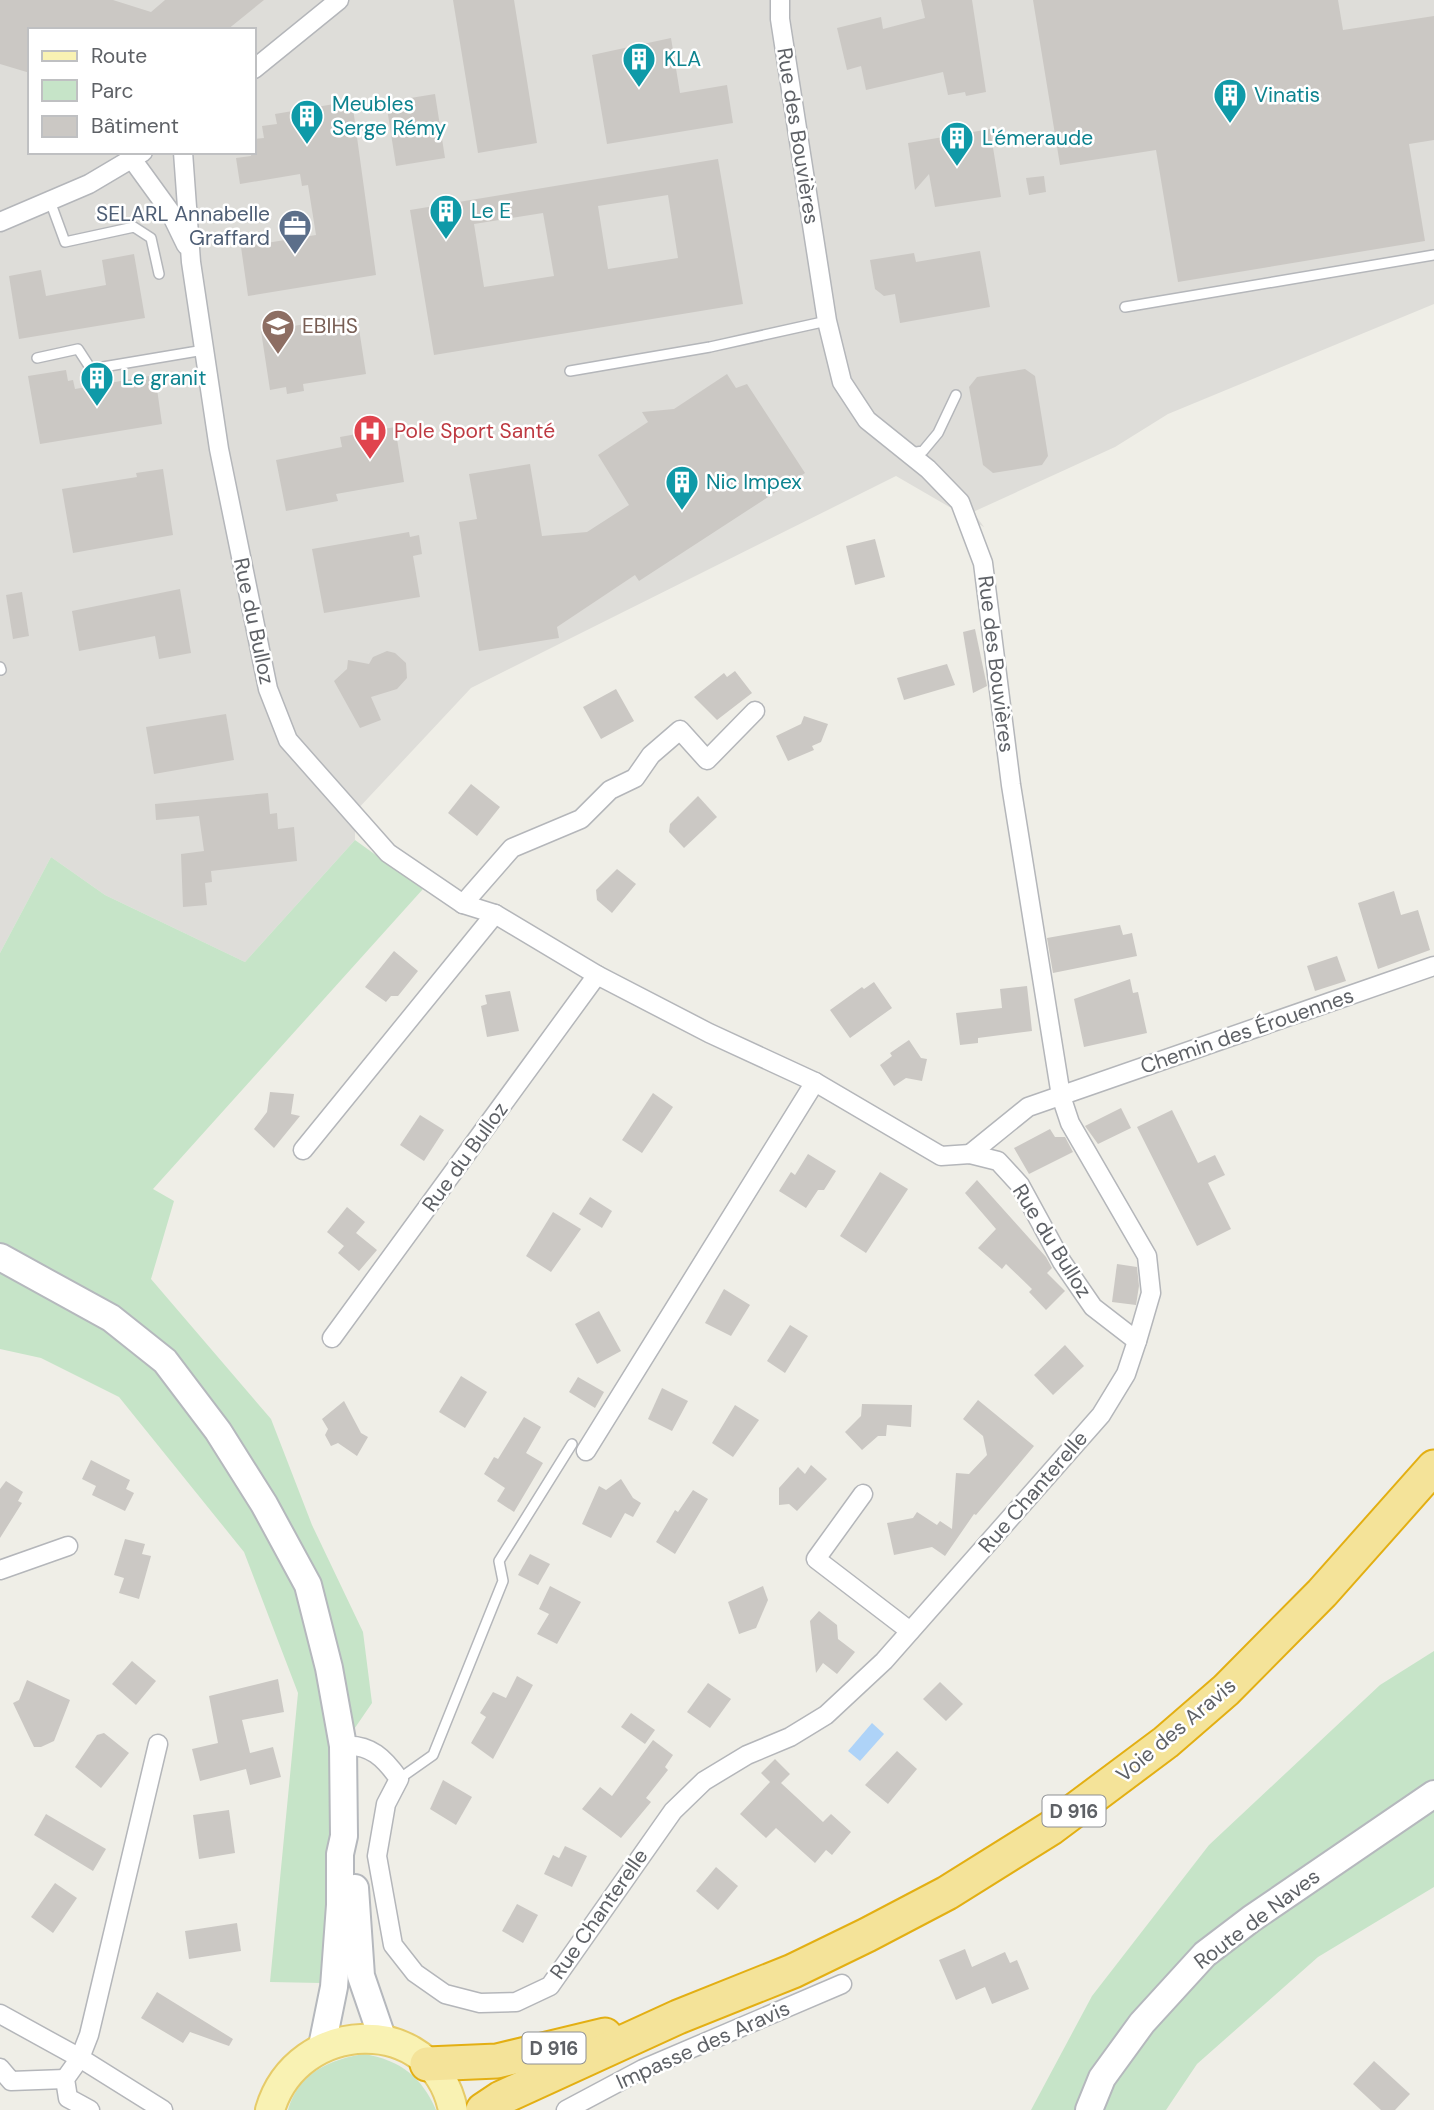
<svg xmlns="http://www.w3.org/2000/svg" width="1434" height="2110" font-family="'DM Sans',sans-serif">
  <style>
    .industrial { fill: #deddd9; fill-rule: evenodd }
    .green { fill: #c6e4c8 }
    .water { fill: #aed3f8 }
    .building { fill: #cbc8c4; fill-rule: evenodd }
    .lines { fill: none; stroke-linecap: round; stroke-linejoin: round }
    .lane-casing { stroke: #b4b6ba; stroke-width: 12 }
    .street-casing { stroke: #b4b6ba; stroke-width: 21 }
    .secondary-casing { stroke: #b5b8bd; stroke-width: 30 }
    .primary-casing { stroke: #e6cb69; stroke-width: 32 }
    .highway-casing { stroke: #e3af13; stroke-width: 37 }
    .lane { stroke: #fff; stroke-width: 9 }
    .street { stroke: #fff; stroke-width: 18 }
    .secondary { stroke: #fff; stroke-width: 26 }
    .primary { stroke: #f9f2b3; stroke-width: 28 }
    .highway { stroke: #f4e399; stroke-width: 33 }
    .labels { text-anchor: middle; stroke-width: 5; stroke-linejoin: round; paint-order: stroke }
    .shield { fill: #fff; stroke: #8e9094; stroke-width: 2 }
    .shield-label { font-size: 19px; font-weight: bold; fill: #5e6166 }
    .culture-label { font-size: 21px; fill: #0d838f; stroke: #fff; text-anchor: start }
    .street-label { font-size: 21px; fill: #5e6166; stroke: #fff }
    .service-label { font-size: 21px; fill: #4e5e75; stroke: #fff; text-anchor: end }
    .education-label { font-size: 21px; fill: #785e54; stroke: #fff; text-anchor: start }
    .health-label { font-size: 21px; fill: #be3a42; stroke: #fff; text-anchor: start }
  </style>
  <rect width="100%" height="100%" fill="#efeee7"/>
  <path class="industrial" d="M0,0H1434V304L1168,414L1115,447L973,512L984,527L896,476L471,688L355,812V840L245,962L105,895L51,857L0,953ZM30,30H254V152H30Z"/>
  <g class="green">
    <path d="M355,840L423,889L153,1189L174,1201L151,1279L271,1419L312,1525L363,1632L372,1703L335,1757L321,1983L270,1982L298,1693L244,1552L119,1397L41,1358L0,1349V953L51,857L105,895L245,962Z"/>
    <path d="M1434,1651V1887L1318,1957L1197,2064L1166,2110H1031L1092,1996L1209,1845L1380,1685Z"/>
    <path d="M365,2054C401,2061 421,2076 436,2110H288C298,2073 330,2059 365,2054Z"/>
  </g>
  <path class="water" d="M872,1723L884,1734L860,1761L848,1751Z"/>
  <g class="building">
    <path d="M0,0H113L151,12L165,0H264L227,30H30V73L0,64Z"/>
    <path d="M453,0H514L537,143L478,153Z"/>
    <path d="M921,0H972L986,92L966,96L965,92L948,95L943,72L866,90L861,66L847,70L837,28L881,17L883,29L925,18Z"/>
    <path d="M1033,0H1338L1343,30L1434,16V140L1409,144L1425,241L1178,282L1156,150L1060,165Z"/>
    <path d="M671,38L680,93L727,85L733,123L607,144L592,55Z"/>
    <path d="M435,94L445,158L396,166L386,102Z"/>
    <path d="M352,101L376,275L248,296L241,247L316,235L308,185L302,186L300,174L240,184L236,158L251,156L254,139L264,138L262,126L277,124L275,114Z"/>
    <path d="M990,129L1001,197L935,207L929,174L915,190L908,143Z"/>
    <path d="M718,159L743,304L434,355L410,210ZM668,195L678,258L608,269L598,206ZM543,213L554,276L484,287L474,224Z"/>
    <path d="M1044,176L1046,192L1029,195L1026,178Z"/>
    <path d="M980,251L990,307L900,323L895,294L884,296L875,289L870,260L914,253L916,262Z"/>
    <path d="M134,254L145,318L19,339L9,276L41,270L46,296L106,285L102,260Z"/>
    <path d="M357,316L366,374L303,384L304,391L287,394L286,387L270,390L261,331Z"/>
    <path d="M1025,369L1035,376L1048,456L1042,465L993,473L983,465L969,387L977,377Z"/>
    <path d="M66,370L68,381L73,380L75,389L155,375L162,424L40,444L28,376Z"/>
    <path d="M727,374L736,388L747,384L805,473L639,581L635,575L557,627L559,638L479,651L459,522L477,519L469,474L530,464L542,536L587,532L629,505L598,455L648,422L642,412L674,409Z"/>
    <path d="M395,427L404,482L336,494L338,501L286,511L276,460L342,447L340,437Z"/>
    <path d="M163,469L173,535L73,553L62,489L137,477L136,473Z"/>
    <path d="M409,532L410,537L419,535L422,554L413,556L420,597L324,613L312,549Z"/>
    <path d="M875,539L885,577L855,585L846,546Z"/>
    <path d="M180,589L191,653L159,659L155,636L79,651L72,611Z"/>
    <path d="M22,592L29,636L13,639L6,595Z"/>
    <path d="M975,629L987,686L973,693L963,632Z"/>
    <path d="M387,651L395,653L406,663L407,678L397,689L371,697L381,720L360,728L334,681L347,669L348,660L369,664L373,657Z"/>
    <path d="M947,664L955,685L904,700L897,678Z"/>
    <path d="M735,671L752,693L717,720L694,697L724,673L727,677Z"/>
    <path d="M616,689L634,721L601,739L583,707Z"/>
    <path d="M226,714L234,760L154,774L146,727Z"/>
    <path d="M804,716L828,724L821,742L812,746L814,750L788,761L776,736L801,724Z"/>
    <path d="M471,784L500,807L477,836L448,813Z"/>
    <path d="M268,793L270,814L277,813L278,829L294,827L297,861L211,871L212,882L205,883L207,905L183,907L181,854L204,851L199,816L156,820L155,804Z"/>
    <path d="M698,796L717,817L684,848L669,832L670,824Z"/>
    <path d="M617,869L636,884L612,913L597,900L596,890Z"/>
    <path d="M1394,891L1401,915L1418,910L1430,950L1378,969L1358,903Z"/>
    <path d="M1120,925L1123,935L1132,933L1137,956L1053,973L1047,938Z"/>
    <path d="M394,951L418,971L398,996H391L386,1002L365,987Z"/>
    <path d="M1337,956L1346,981L1315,991L1307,966Z"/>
    <path d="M1130,979L1133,993L1138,992L1147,1033L1084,1047L1074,999Z"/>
    <path d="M874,982L892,1008L850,1038L830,1010L862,987L864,989Z"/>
    <path d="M1027,986L1032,1031L978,1038V1043L960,1045L956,1013L1002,1008L1000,989Z"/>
    <path d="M510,991L519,1031L487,1037L481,1006L487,1004L485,995Z"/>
    <path d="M909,1040L921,1058L927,1059L922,1081L906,1078L894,1086L880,1065L892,1056L890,1053Z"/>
    <path d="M270,1092L294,1094L291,1114L300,1116L274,1148L254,1129L267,1112Z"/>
    <path d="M653,1093L673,1107L642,1153L622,1140Z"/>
    <path d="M1121,1108L1131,1128L1098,1144L1085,1126Z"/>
    <path d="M1172,1110L1198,1163L1215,1155L1225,1175L1208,1183L1231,1229L1197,1246L1137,1127Z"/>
    <path d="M420,1115L444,1130L424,1161L400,1145Z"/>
    <path d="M1050,1129L1055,1137H1065L1073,1152L1029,1174L1014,1148Z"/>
    <path d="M808,1154L836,1171L824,1190H818L806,1208L779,1191L791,1172L795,1175Z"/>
    <path d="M880,1172L908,1189L866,1253L840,1236Z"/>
    <path d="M977,1180L1046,1257L1052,1268L1047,1273L1065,1291L1046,1310L1029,1292L1032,1289L1006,1264L1002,1269L978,1248L996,1229L965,1193Z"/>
    <path d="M590,1197L612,1211L602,1228L579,1214Z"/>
    <path d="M347,1207L365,1222L356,1233L377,1250L359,1271L338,1253L344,1246L327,1232Z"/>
    <path d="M553,1212L581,1229L551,1272L526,1256Z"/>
    <path d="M1117,1264L1137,1267L1139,1286L1136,1305L1112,1302Z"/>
    <path d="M724,1289L750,1305L731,1336L705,1323Z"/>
    <path d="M599,1311L621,1351L597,1364L575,1324Z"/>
    <path d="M790,1325L808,1336L785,1373L767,1361Z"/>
    <path d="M1065,1345L1084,1366L1053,1395L1034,1375Z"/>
    <path d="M461,1376L487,1392L465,1428L439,1412Z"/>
    <path d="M578,1377L604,1392L595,1408L569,1392Z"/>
    <path d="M662,1388L688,1401L672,1431L648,1419Z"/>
    <path d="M978,1400L1034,1446L976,1515L974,1514L945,1556L932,1547L894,1555L887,1523L913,1518L917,1512L937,1525L940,1521L952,1529L956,1473L969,1474L987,1455L983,1436L963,1419Z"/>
    <path d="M344,1401L361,1433L368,1437L357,1456L338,1443L331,1446L325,1435L328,1429L322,1419Z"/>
    <path d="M862,1404L912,1405L911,1427L887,1425L886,1436H878L862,1450L845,1432L861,1416Z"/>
    <path d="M735,1405L759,1420L733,1457L712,1443Z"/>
    <path d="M524,1417L541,1427L526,1453L543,1463L514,1512L497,1501L505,1488L484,1474L494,1457L498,1459Z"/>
    <path d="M91,1460L130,1480L126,1489L134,1493L125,1511L92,1495L96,1486L82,1479Z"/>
    <path d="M811,1465L827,1479L797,1511L789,1504L779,1505V1488L798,1467L805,1474Z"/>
    <path d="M621,1479L633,1498L641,1503L633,1517L625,1513L611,1538L582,1524L599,1486L606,1490Z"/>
    <path d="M6,1481L23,1492L18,1501L22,1503L0,1538V1489Z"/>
    <path d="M693,1490L708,1499L675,1554L656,1542L675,1510L678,1512Z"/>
    <path d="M125,1539L145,1544L142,1554L151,1556L139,1599L119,1593L124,1578L114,1575Z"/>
    <path d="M530,1554L550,1564L538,1585L518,1575Z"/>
    <path d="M550,1586L581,1602L557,1644L537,1634L549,1614L539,1609Z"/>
    <path d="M763,1586L768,1600L756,1628L739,1634L728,1602Z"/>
    <path d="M819,1611L837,1625L838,1639L855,1652L837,1674L823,1663L816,1673L810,1621Z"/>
    <path d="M132,1661L156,1681L136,1705L112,1684Z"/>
    <path d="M517,1676L533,1685L493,1759L471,1743L486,1717L480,1713L493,1692L506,1698Z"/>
    <path d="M278,1679L284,1712L242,1720L250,1753L273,1747L281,1777L250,1785L246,1769L200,1781L192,1749L218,1743L209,1696Z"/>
    <path d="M27,1680L70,1700L54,1741L41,1747H34L13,1703L19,1700Z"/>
    <path d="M940,1682L963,1704L946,1721L923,1699Z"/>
    <path d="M708,1683L731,1699L710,1728L687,1712Z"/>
    <path d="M631,1713L655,1730L645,1744L621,1727Z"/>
    <path d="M104,1733L129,1753L101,1788L75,1767L97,1735Z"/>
    <path d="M653,1740L673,1755L665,1767L668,1770L646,1798L651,1802L621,1838L582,1809L600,1787L612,1796Z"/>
    <path d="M897,1751L917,1769L888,1804L865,1785Z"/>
    <path d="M775,1759L790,1774L781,1783L823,1822L831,1814L851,1832L832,1855L826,1850L815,1863L776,1828L766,1838L740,1814L770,1782L761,1773Z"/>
    <path d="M443,1780L472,1797L456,1825L430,1809Z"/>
    <path d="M229,1810L235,1853L199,1859L193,1815Z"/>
    <path d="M46,1814L106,1849L93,1871L34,1835Z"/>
    <path d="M565,1846L587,1856L572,1887L544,1874L553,1855L559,1858Z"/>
    <path d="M716,1867L738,1886L718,1910L696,1891Z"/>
    <path d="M55,1883L77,1898L53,1933L31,1917Z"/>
    <path d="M517,1904L538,1915L523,1943L502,1931Z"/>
    <path d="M237,1923L241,1951L189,1959L185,1931Z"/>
    <path d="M965,1949L972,1967L1005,1952L1010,1963L1017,1960L1029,1989L992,2004L985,1987L956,2000L939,1960Z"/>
    <path d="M157,1992L233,2039L229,2046L190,2032L183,2043L141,2018Z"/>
    <path d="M1374,2061L1410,2094L1395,2110H1381L1353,2084Z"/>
  </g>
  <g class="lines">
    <defs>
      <g id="lane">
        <path d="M50,201L65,242L134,227L151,238L159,274"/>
        <path d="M1125,307L1434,255"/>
        <path d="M37,358L78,349L91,369L204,350"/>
        <path d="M570,371L710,347L827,321"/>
        <path d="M910,453L923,451L938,433L956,395"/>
        <path d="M0,667L1,670"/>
        <path d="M399,1779L433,1755L503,1581L499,1561L572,1444"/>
      </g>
      <g id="street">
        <path d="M254,69L339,0"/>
        <path d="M183,152L191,262L219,449L268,689L288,740L388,853L463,904L495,914L597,975L709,1033L815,1082L941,1156L970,1154L998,1161L1020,1185L1062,1262L1093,1307L1137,1341"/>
        <path d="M132,159L169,210L186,245"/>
        <path d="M0,222L89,184L143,152"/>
        <path d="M463,904L512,848L581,819L610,790L635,778L651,755L680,730L707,760L755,711"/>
        <path d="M303,1150L495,914"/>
        <path d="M970,1154L1028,1107L1434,966"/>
        <path d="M332,1338L597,975"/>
        <path d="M586,1451L815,1082"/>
        <path d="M863,1494L816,1559L910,1631"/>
        <path d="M0,1570L68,1546"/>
        <path d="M343,1746C370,1743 385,1759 399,1779L386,1804L377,1856L393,1945L415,1973L445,1994L480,2003L516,2002L550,1986L673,1811L704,1781L747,1755L790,1737L826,1715L884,1661L1101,1415L1126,1374L1137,1341L1151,1293L1147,1256L1070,1123L1061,1096L1011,785L983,563L960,502L928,469L867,420L842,382L827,321L780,19V0"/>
        <path d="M0,2014L80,2058L163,2110"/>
        <path d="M0,2068L11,2081L65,2079"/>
        <path d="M90,2110L68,2098L65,2079L80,2058L89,2035L158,1744"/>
        <path d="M566,2110L643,2069L842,1984"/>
      </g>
      <g id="secondary">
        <path d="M0,1257L111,1318L165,1361L218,1431L264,1504L308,1585L329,1668L343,1746L344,1836L340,1854V1905L334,1987L322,2046"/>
        <path d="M355,1888L361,1976L383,2040"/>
        <path d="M1089,2110L1102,2078L1142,2023L1205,1954L1251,1919L1434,1794"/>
      </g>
      <path id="primary" d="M270,2110C297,2018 433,2012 453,2110"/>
      <g id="highway">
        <path d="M427,2064L497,2061L605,2035"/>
        <path d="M483,2110L501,2098L678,2017L793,1971L867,1935L947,1893L1051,1828L1166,1742L1226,1690L1322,1593L1434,1467"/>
      </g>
    </defs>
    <use href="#lane" class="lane-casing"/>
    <use href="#street" class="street-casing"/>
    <use href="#secondary" class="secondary-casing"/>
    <use href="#primary" class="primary-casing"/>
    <use href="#highway" class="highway-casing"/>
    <use href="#lane" class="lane"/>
    <use href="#street" class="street"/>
    <use href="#secondary" class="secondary"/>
    <use href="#primary" class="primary"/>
    <use href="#highway" class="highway"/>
  </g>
  <defs>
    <symbol id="building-pin" viewBox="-11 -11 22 30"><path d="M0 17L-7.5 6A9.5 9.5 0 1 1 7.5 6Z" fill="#0f9aa8" stroke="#fff"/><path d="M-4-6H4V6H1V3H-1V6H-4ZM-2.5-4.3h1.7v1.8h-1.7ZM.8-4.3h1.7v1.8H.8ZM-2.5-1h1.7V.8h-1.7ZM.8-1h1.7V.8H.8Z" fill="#fff"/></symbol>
    <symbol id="office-pin" viewBox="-11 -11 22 30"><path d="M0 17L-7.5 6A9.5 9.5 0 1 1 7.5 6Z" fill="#5c6f8a" stroke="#fff"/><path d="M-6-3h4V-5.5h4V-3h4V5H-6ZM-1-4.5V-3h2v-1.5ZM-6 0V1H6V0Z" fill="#fff"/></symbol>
    <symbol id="school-pin" viewBox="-11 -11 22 30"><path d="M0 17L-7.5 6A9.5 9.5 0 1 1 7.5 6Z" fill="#8d6e63" stroke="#fff"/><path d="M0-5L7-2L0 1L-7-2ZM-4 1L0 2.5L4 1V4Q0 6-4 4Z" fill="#fff"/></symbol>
    <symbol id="hospital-pin" viewBox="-11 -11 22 30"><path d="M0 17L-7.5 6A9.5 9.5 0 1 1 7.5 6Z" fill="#e0444e" stroke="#fff"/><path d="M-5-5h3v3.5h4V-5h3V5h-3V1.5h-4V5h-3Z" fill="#fff"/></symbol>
  </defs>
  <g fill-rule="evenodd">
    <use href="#building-pin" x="620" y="40" width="38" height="52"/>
    <use href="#building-pin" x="1211" y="76" width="38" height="52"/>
    <use href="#building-pin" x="288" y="97" width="38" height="52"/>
    <use href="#building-pin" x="938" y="119" width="38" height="52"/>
    <use href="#building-pin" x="427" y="192" width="38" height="52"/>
    <use href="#office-pin" x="276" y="207" width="38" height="52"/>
    <use href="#school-pin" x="259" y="307" width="38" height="52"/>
    <use href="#building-pin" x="78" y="359" width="38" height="52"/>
    <use href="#hospital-pin" x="351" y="412" width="38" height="52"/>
    <use href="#building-pin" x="663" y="463" width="38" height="52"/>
  </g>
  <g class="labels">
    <g class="shield">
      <rect x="1042.5" y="1795.5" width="63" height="31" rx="5"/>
      <rect x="522.5" y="2032.5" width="63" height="31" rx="5"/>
    </g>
    <g class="shield-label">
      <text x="1074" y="1818">D 916</text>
      <text x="554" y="2055">D 916</text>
    </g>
    <g class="culture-label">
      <text x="664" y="66">KLA</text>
      <text x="1254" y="102">Vinatis</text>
      <text x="332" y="111">Meubles<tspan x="332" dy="24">Serge Rémy</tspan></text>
      <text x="982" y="145">L'émeraude</text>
      <text x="471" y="218">Le E</text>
      <text x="122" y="385">Le granit</text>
      <text x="706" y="489">Nic Impex</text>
    </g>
    <g class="street-label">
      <text transform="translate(798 136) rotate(81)" y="7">Rue des Bouvières</text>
      <text transform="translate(254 621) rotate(78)" y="7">Rue du Bulloz</text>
      <text transform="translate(996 664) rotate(83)" y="7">Rue des Bouvières</text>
      <text transform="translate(1247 1031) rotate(-19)" y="7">Chemin des Érouennes</text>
      <text transform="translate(465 1157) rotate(-54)" y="7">Rue du Bulloz</text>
      <text transform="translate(1052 1241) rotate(58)" y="7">Rue du Bulloz</text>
      <text transform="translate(1033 1492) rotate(-49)" y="7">Rue Chanterelle</text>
      <text transform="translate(1176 1730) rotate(-40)" y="7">Voie des Aravis</text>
      <text transform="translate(599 1914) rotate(-55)" y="7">Rue Chanterelle</text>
      <text transform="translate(1257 1919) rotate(-37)" y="7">Route de Naves</text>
      <text transform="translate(703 2045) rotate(-24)" y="7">Impasse des Aravis</text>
    </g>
    <g class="service-label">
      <text x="270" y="221">SELARL Annabelle<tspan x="270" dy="24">Graffard</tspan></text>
    </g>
    <g class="education-label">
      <text x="302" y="333">EBIHS</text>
    </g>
    <g class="health-label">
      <text x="394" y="438">Pole Sport Santé</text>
    </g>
  </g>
  <rect x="28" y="28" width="228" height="126" fill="#ffffff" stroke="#bfc0c2" stroke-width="2"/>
  <rect x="42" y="51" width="35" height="10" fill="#f9f2b3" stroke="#bfc0c2" stroke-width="2"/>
  <text x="91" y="63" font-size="21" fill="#5e6166">Route</text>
  <rect x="42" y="80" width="35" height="21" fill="#c6e4c8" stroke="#bfc0c2" stroke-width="2"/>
  <text x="91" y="98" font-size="21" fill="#5e6166">Parc</text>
  <rect x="42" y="116" width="35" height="21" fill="#cbc8c4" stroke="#bfc0c2" stroke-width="2"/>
  <text x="91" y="133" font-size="21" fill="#5e6166">Bâtiment</text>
</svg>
